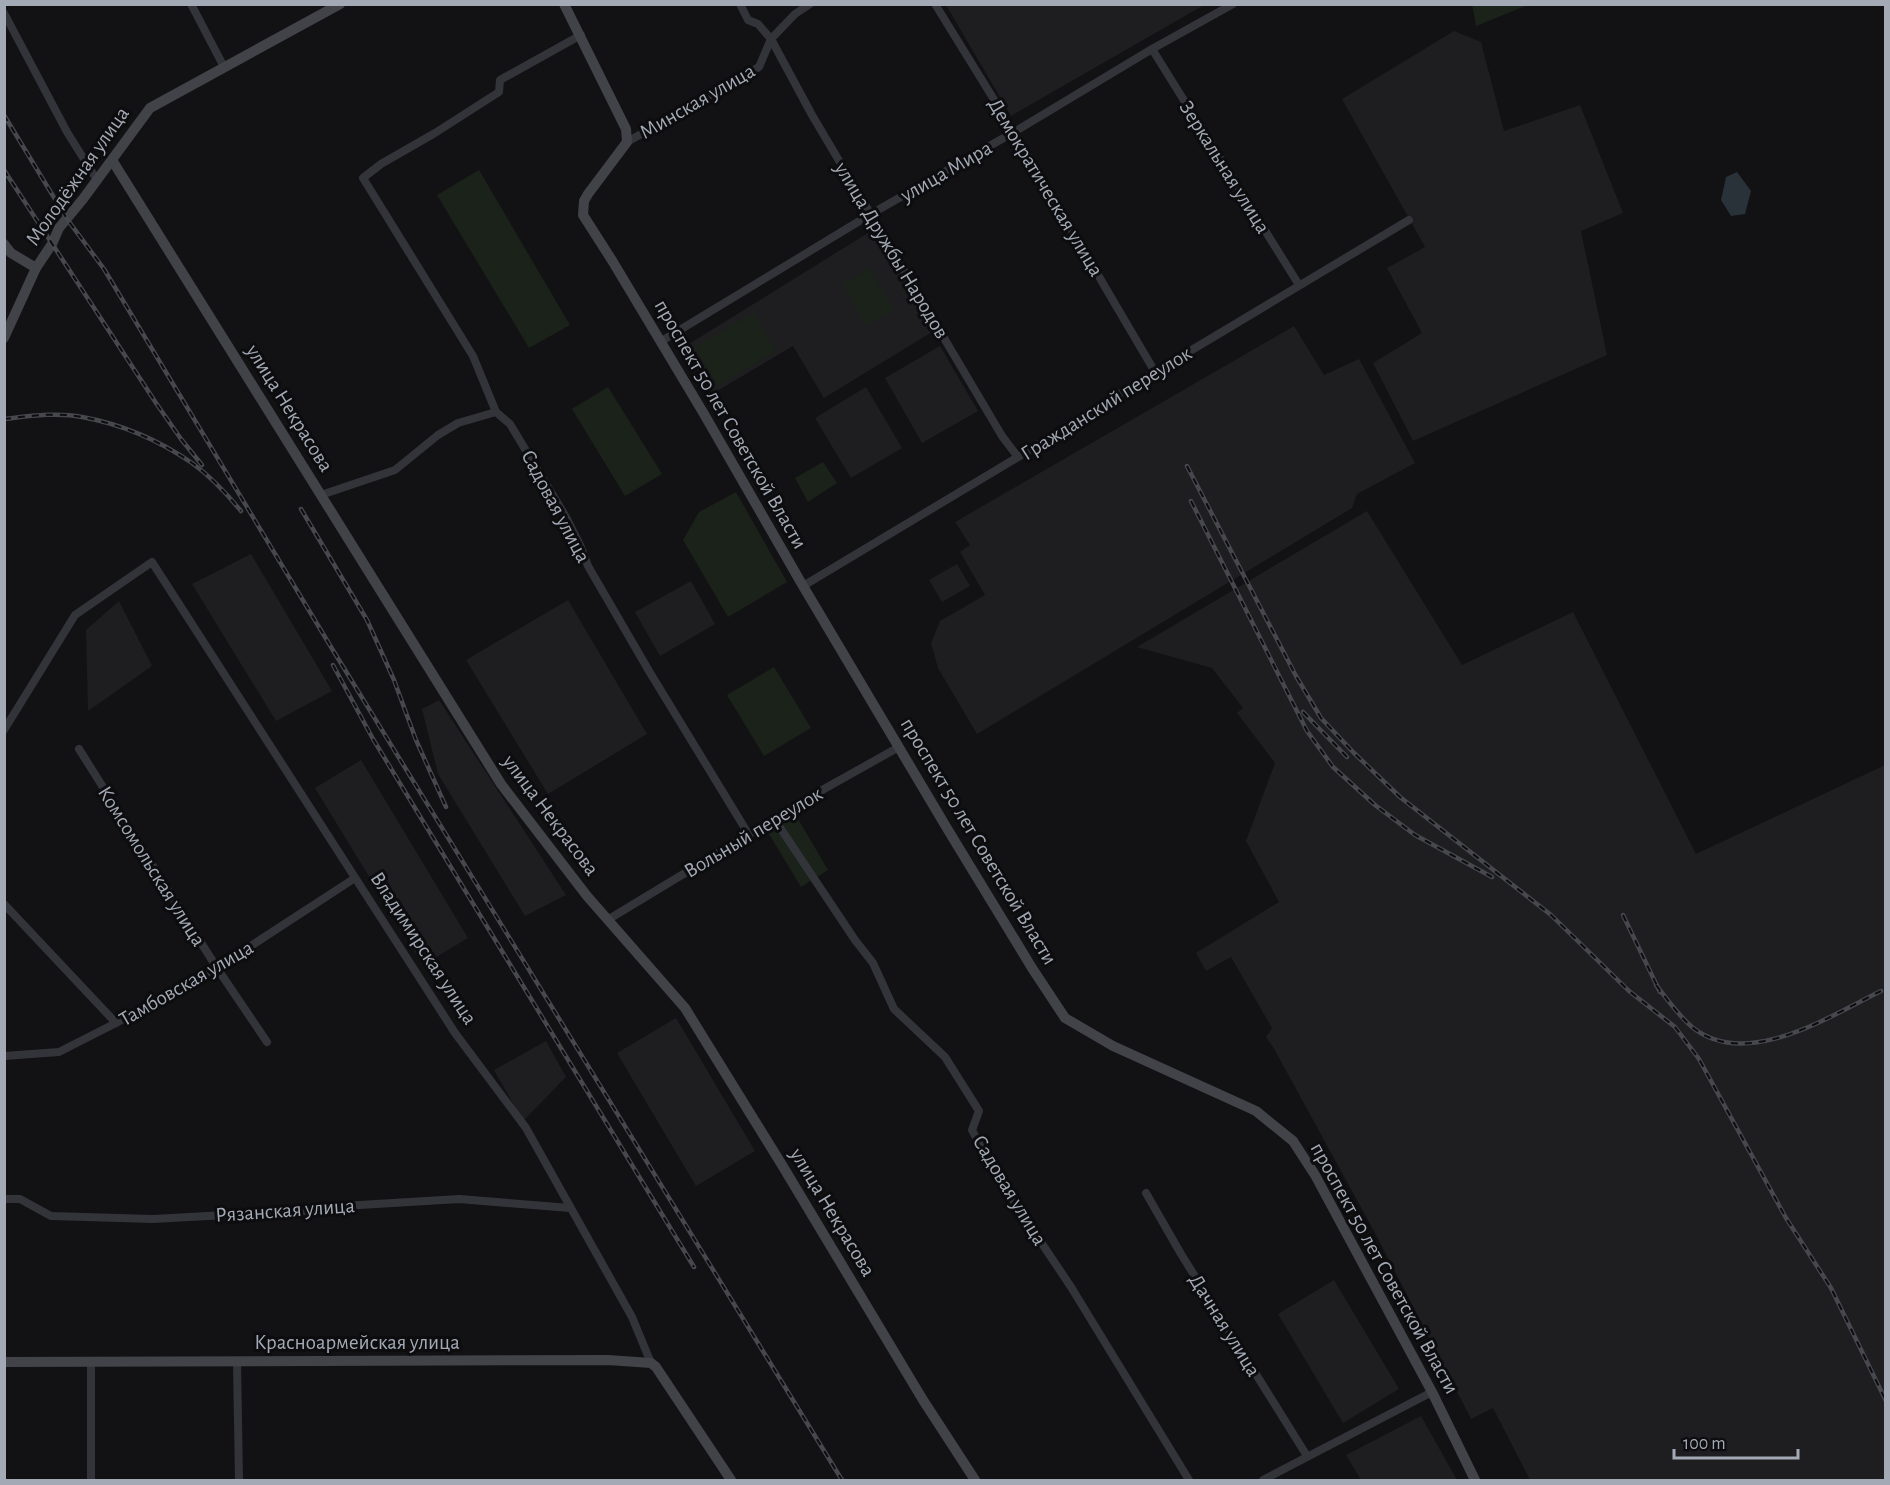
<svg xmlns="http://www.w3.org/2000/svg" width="1890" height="1485" font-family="'Alegreya Sans',sans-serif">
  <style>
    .built { fill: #1e1e21 }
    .green { fill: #1a221a }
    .water { fill: #283238 }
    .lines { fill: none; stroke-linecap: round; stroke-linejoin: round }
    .street { stroke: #333439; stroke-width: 8 }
    .secondary { stroke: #414349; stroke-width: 10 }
    .rail-casing { stroke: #46484e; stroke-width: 4.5 }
    .rail { stroke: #0d0d0f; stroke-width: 2; stroke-dasharray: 7; stroke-linecap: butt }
    .labels { text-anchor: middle; stroke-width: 6; stroke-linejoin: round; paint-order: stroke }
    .street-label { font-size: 21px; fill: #a3aab5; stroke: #0d0d0f }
  </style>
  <rect width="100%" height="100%" fill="#121214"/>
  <g class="built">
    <path d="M946,5H1204L1011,116Z"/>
    <path d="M1454,31L1481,42L1504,131L1580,105L1623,213L1581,231L1607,355L1413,441L1373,363L1422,333L1387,268L1425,247L1342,99Z"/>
    <path d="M876,228L937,329L824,398L793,346L712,394L684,347Z"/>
    <path d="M1294,326L1324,375L1359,359L1415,463L1357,494L1352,508L977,734L938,668L931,643L940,621L985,595L960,552L970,545L955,522Z"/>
    <path d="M940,346L978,411L922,443L885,378Z"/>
    <path d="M866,387L902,448L851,478L815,418Z"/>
    <path d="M1367,511L1462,665L1573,612L1696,854L1885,765V1480H1530L1493,1408L1471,1419L1374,1231L1273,1047L1266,1037L1272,1028L1231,957L1206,971L1196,953L1279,902L1246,841L1275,763L1237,713L1243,708L1212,668L1137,647Z"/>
    <path d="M251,554L332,691L276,721L192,584Z"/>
    <path d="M957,564L970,586L942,602L929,580Z"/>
    <path d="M691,581L715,624L660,656L635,612Z"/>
    <path d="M568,600L647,734L548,794L466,660Z"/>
    <path d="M119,601L152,666L88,711L86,630Z"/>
    <path d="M439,700L566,895L525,916L438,774L422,709Z"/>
    <path d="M361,760L468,938L423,965L315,788Z"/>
    <path d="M676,1018L755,1151L696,1186L617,1053Z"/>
    <path d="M546,1041L566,1077L523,1121L494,1070Z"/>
    <path d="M1334,1280L1399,1389L1343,1423L1278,1314Z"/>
    <path d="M1421,1416L1457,1480H1361L1346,1455Z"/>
  </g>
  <g class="green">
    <path d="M1472,4H1528V5L1476,26Z"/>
    <path d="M479,170L570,325L529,348L437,195Z"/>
    <path d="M869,268L894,310L867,326L842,284Z"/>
    <path d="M753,313L776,351L718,386L695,347Z"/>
    <path d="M608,387L662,474L625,496L572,409Z"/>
    <path d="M823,462L837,483L808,502L795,478Z"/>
    <path d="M736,492L787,582L728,617L683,540L699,512Z"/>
    <path d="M774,667L811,728L764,756L727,695Z"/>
    <path d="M794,812L828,870L801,887L766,829Z"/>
  </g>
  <path class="water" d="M1737,172L1751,191L1745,214L1731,216L1721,200L1726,177Z"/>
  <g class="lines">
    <g class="street">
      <path d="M191,4L224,67"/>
      <path d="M740,4L748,20L758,24L771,39L812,115L1002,436L1018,457"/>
      <path d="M935,4L1014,132L1155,372"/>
      <path d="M4,13L67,132L97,180"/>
      <path d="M581,35L500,80L499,92L435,133L381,164L363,178L473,356L496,412L510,424L566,517L580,545L588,566L649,671L749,835"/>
      <path d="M1152,49L1299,285"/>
      <path d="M627,142L759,67L771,39L795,14L810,4"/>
      <path d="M660,342L871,214L1014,132L1152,49L1233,4"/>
      <path d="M321,495L395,470L438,435L458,423L496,412"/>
      <path d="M803,586L1018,457L1155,372L1409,220"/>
      <path d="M4,730L75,615L152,562L455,1033L526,1128L632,1317L651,1363"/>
      <path d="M79,749L217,968L267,1042"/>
      <path d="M775,820L855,940L873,963L894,1009L945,1057L979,1111L972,1130L994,1172L1071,1287L1189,1480"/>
      <path d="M4,904L116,1023"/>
      <path d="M609,919L824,789L899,747"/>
      <path d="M4,1056L59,1052L116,1023L199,976L217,968L355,878"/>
      <path d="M1146,1193L1181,1254L1307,1456"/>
      <path d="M4,1199H20L51,1216L153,1219L226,1215H272L343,1206L459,1199L570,1208"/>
      <path d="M91,1361V1480"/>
      <path d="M237,1362L239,1480"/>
      <path d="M1263,1480L1432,1392"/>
    </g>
    <g class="secondary">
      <path d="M564,4L626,129L627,142L588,194L584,201L583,215L613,262L704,414L803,586L948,830L1032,968L1065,1018L1113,1046L1256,1111L1293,1141L1315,1175L1432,1392L1475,1480"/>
      <path d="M112,160L501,784L587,896L685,1008L782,1165L923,1400L975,1480"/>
      <path d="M4,244L11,253L36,268"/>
      <path d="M4,338L36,268L52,244L59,228L83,199L150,108L340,4"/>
      <path d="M4,1362L608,1360L651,1363L656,1367L731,1480"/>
    </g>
    <defs>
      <g id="rail">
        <path d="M4,115L67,219L104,269L331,647L842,1480"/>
        <path d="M4,170L156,403L181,439L202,465"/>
        <path d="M4,419C30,416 57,412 82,417C121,424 160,441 192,463C210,476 227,494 241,511"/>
        <path d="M1187,466L1296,676L1321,718L1354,753L1400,797L1551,915L1629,991L1675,1027L1699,1059L1786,1218L1831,1288L1886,1401"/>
        <path d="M1191,501L1307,731L1333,767L1375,805L1415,835L1492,877"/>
        <path d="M301,509L367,620L394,680L416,740L446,807"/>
        <path d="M333,665L373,739L694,1267"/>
        <path d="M1303,712L1347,757"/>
        <path d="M1623,915L1660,992"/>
        <path d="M1656,985C1667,999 1678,1015 1692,1027C1746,1071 1830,1016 1881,991"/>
      </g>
    </defs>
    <use href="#rail" class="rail-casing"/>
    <use href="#rail" class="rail"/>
  </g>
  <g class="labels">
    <g class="street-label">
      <text transform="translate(697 101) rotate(-30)" y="7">Минская улица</text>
      <text transform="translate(1225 167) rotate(58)" y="7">Зеркальная улица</text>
      <text transform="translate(946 171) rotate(-30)" y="7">улица Мира</text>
      <text transform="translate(77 176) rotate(-55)" y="7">Молодёжная улица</text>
      <text transform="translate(1046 187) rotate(59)" y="7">Демократическая улица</text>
      <text transform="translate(892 250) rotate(59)" y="7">улица Дружбы Народов</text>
      <text transform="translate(1106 403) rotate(-32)" y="7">Гражданский переулок</text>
      <text transform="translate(290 408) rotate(58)" y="7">улица Некрасова</text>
      <text transform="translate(731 424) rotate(60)" y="7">проспект 50 лет Советской Власти</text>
      <text transform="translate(556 506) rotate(62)" y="7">Садовая улица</text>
      <text transform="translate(551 815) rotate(53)" y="7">улица Некрасова</text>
      <text transform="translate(753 832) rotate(-31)" y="7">Вольный переулок</text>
      <text transform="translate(979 841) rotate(59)" y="7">проспект 50 лет Советской Власти</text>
      <text transform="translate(152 866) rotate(58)" y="7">Комсомольская улица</text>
      <text transform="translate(424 948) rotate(57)" y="7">Владимирская улица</text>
      <text transform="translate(186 983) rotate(-30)" y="7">Тамбовская улица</text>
      <text transform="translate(1010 1190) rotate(59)" y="7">Садовая улица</text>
      <text transform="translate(285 1210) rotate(-4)" y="7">Рязанская улица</text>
      <text transform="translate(833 1212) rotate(59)" y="7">улица Некрасова</text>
      <text transform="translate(1385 1268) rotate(61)" y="7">проспект 50 лет Советской Власти</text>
      <text transform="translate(1225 1325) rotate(58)" y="7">Дачная улица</text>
      <text x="357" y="1349">Красноармейская улица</text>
    </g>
  </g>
  <rect width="1890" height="1485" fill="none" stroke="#a3aab5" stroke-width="12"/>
  <path d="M1674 1449v9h124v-9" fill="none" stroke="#a3aab5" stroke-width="3"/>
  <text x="1683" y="1449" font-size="18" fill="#a3aab5" stroke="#0d0d0f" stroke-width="4.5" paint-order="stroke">100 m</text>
</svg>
